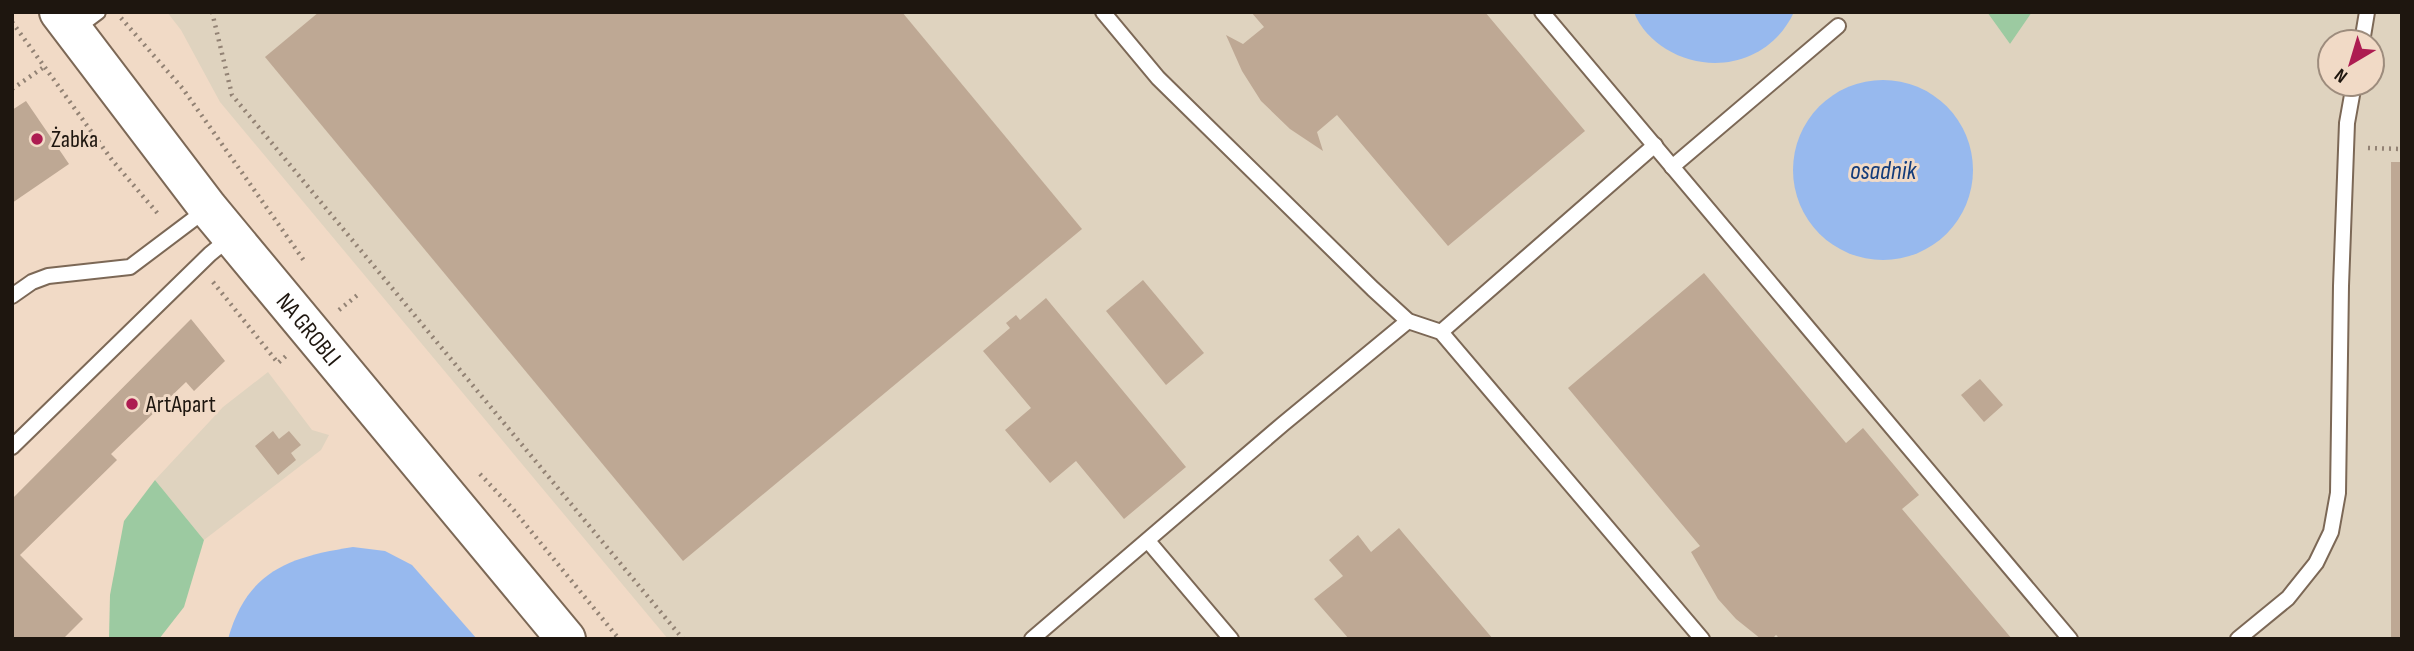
<svg xmlns="http://www.w3.org/2000/svg" width="2414" height="651" font-family="'Sofia Sans Condensed',sans-serif">
  <style>
    .industrial { fill: #dfd3bf; fill-rule: evenodd }
    .green { fill: #9ccaa1 }
    .water { fill: #97b9ee }
    .building { fill: #bea894 }
    .lines { fill: none; stroke-linecap: round; stroke-linejoin: round }
    .lane-casing { stroke: #7c6856; stroke-width: 18 }
    .secondary-casing { stroke: #7c6856; stroke-width: 42 }
    .path { stroke: #928274; stroke-width: 4.5; stroke-dasharray: 2 5; stroke-linecap: butt }
    .lane { stroke: #fff; stroke-width: 14 }
    .secondary { stroke: #fff; stroke-width: 38 }
    .poi-dot { fill: #ad1c51; stroke: #f1dac6; stroke-width: 2.5 }
    .labels { text-anchor: middle; stroke-width: 6; stroke-linejoin: round; paint-order: stroke }
    .poi-label { font-size: 24px; fill: #1e160f; stroke: #f1dac6; text-anchor: start }
    .street-label { font-size: 24px; fill: #1e160f; stroke: #f1dac6 }
    .water-label { font-size: 26px; font-style: italic; fill: #143c7a; stroke: #f1dac6 }
  </style>
  <rect width="100%" height="100%" fill="#f1dac6"/>
  <g class="industrial">
    <path d="M167,12H1987L2010,44L2032,12H2402V639H668L220,102L181,30ZM2330,42H2372V84H2330Z"/>
    <path d="M268,372L312,430L329,435L321,450L204,540L155,480L223,407Z"/>
  </g>
  <g class="green">
    <path d="M1987,12H2032L2010,44Z"/>
    <path d="M155,480L204,540L184,607L159,639H109L110,595L124,521Z"/>
  </g>
  <g class="water">
    <path d="M1634,12H1794C1771,62 1712,77 1666,49C1653,41 1639,27 1634,12Z"/>
    <circle cx="1883" cy="170" r="90"/>
    <path d="M353,547L385,551L412,565L477,639H228C247,571 289,557 353,547Z"/>
  </g>
  <g class="building">
    <path d="M319,12H902L1082,229L683,561L265,57Z"/>
    <path d="M1251,12H1485L1585,131L1448,246L1337,115L1317,132L1323,151L1290,129L1261,101L1242,71L1226,35L1243,44L1264,27Z"/>
    <path d="M26,101L69,164L12,203V110Z"/>
    <rect x="2391" y="162" width="11" height="477"/>
    <path d="M1704,273L1846,443L1863,428L1919,495L1902,509L2012,639H1780L1776,635L1772,639H1761L1736,619L1718,599L1691,552L1700,546L1568,388Z"/>
    <path d="M1143,280L1204,353L1166,385L1106,311Z"/>
    <path d="M1046,298L1186,467L1124,519L1076,461L1050,483L1005,430L1031,408L983,351L1010,328L1006,323L1016,315L1020,320Z"/>
    <path d="M191,319L225,361L194,391L186,382L111,454L117,460L20,555L83,619L63,639H12V499Z"/>
    <path d="M1980,379L2003,405L1984,422L1961,395Z"/>
    <path d="M273,431L279,439L289,431L301,445L291,453L296,460L278,475L255,446Z"/>
    <path d="M1399,528L1403,533L1493,639H1349L1314,599L1343,576L1329,560L1358,535L1371,552Z"/>
  </g>
  <g class="lines">
    <defs>
      <g id="lane">
        <path d="M1103,12L1158,78L1373,289L1408,321L1441,332L1702,639"/>
        <path d="M1542,12L2070,639"/>
        <path d="M74,30L98,12"/>
        <path d="M2362,42L2367,12"/>
        <path d="M1672,167L1838,26"/>
        <path d="M12,296L32,282L48,276L130,267L207,209"/>
        <path d="M1441,332L1655,145"/>
        <path d="M12,447L210,254L231,237"/>
        <path d="M1148,541L1231,639"/>
        <path d="M1032,639L1283,424L1408,321"/>
        <path d="M2238,639L2288,598L2316,563L2331,532L2338,493L2341,286L2347,123L2354,84"/>
      </g>
      <g id="secondary">
        <path id="s1" d="M59,12L208,208L566,639"/>
      </g>
    </defs>
    <use href="#lane" class="lane-casing"/>
    <use href="#secondary" class="secondary-casing"/>
    <g class="path">
      <path d="M212,12L232,95L683,639"/>
      <path d="M121,18L183,89L305,262"/>
      <path d="M12,22L112,160L159,215"/>
      <path d="M12,89L44,67"/>
      <path d="M2368,148L2402,149"/>
      <path d="M213,282L278,363L286,356"/>
      <path d="M339,310L360,293"/>
      <path d="M480,474L512,508L619,639"/>
    </g>
    <use href="#lane" class="lane"/>
    <use href="#secondary" class="secondary"/>
  </g>
  <g class="poi-dot">
    <circle cx="37" cy="139" r="7"/>
    <circle cx="132" cy="404" r="7"/>
  </g>
  <g class="labels">
    <g class="poi-label">
      <text x="51" y="147">Żabka</text>
      <text x="146" y="412">ArtApart</text>
    </g>
    <g class="street-label">
      <text dy="8" stroke="none"><textPath href="#s1" startOffset="404">NA GROBLI</textPath></text>
    </g>
    <g class="water-label">
      <text x="1883" y="179">osadnik</text>
    </g>
  </g>
  <rect width="2414" height="651" fill="none" stroke="#1e160f" stroke-width="28"/>
  <g transform="translate(2351 63) rotate(218)"><circle r="33" fill="#f1dac6" stroke="#9d8c7d" stroke-width="2"/>
  <path d="M0-5L12 26L0 18L-12 26Z" fill="#ad1c51"/>
  <text y="-10" font-size="19" font-weight="bold" text-anchor="middle" fill="#1e160f">N</text>
  </g>
</svg>
